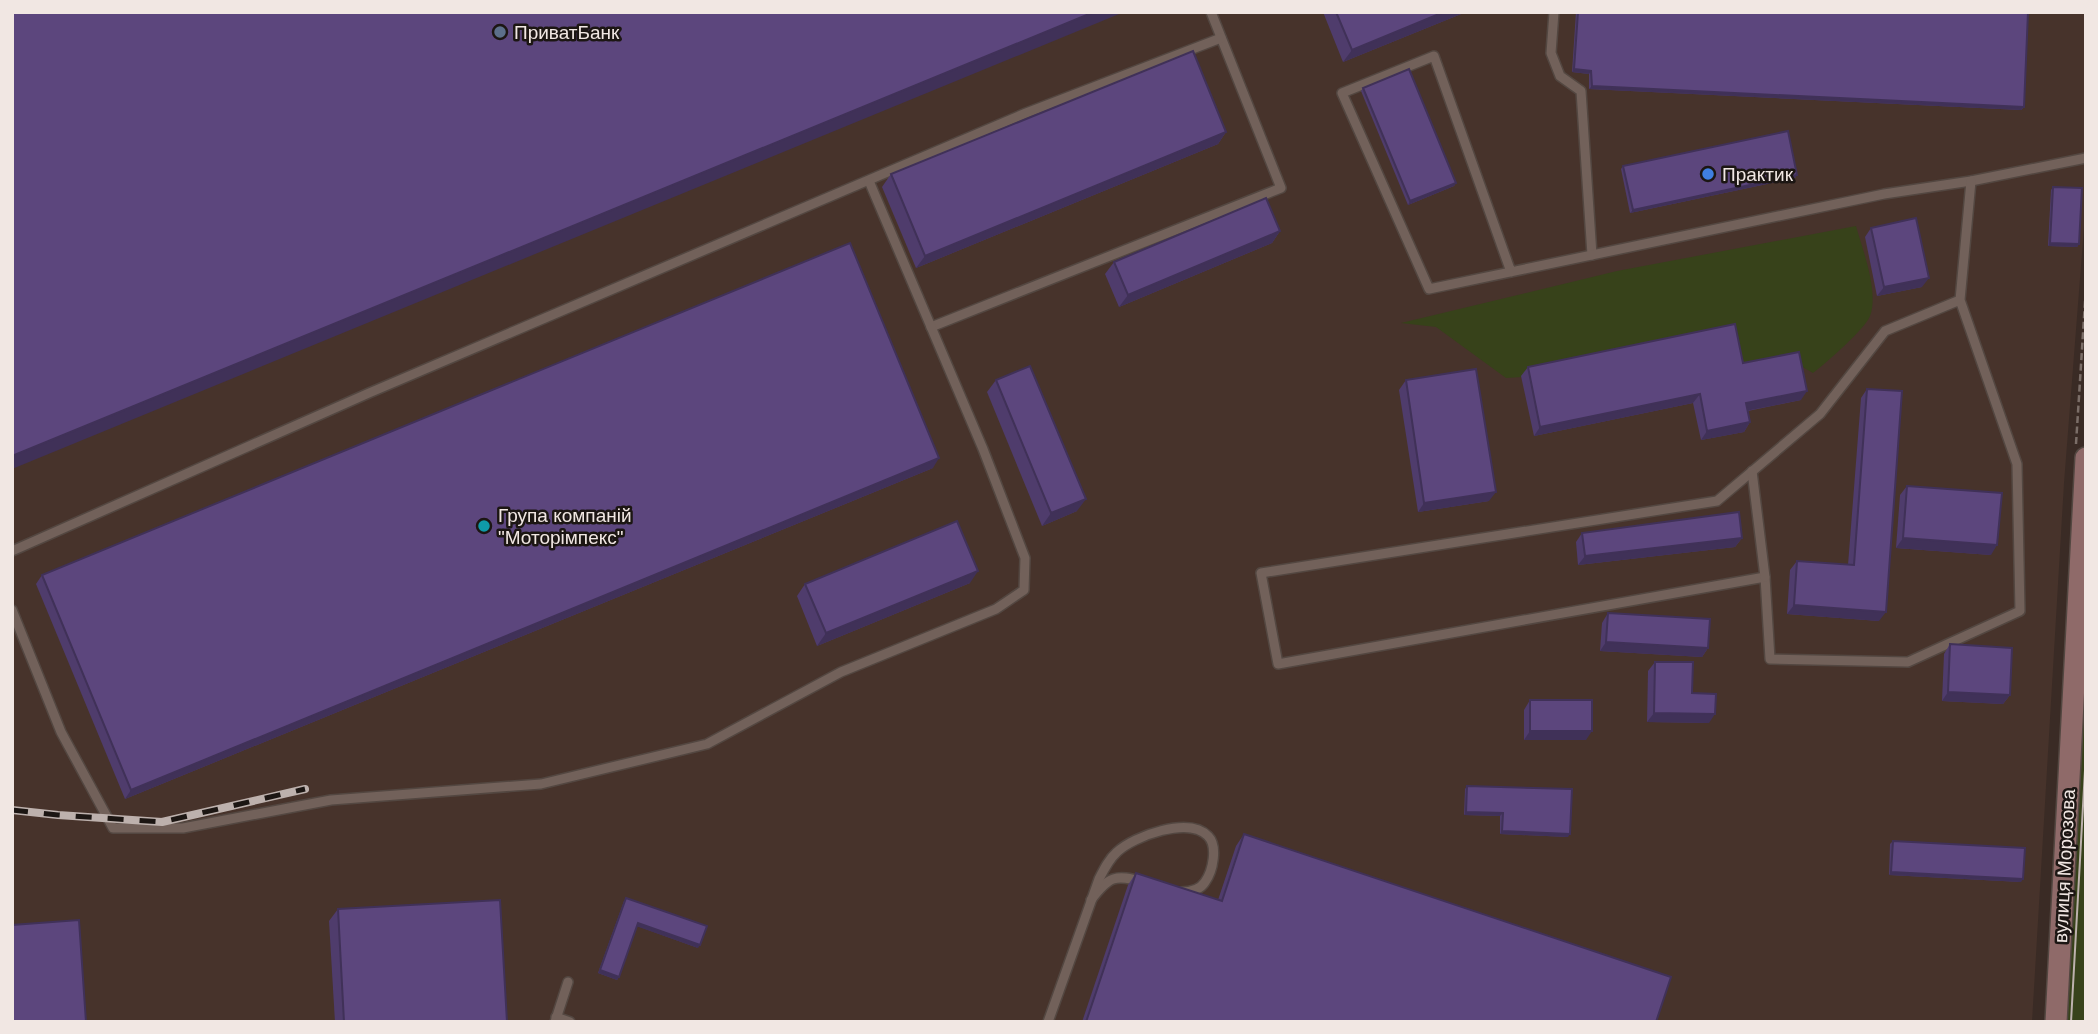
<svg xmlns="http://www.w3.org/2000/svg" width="2098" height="1034" font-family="Arial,sans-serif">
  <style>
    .built { fill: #47332b }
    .green { fill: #37421a }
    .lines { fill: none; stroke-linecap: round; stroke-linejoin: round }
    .service-casing { stroke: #534741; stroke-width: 12 }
    .secondary-casing { stroke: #534741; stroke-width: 24 }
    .path { stroke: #7b6e68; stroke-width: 2.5; stroke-dasharray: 7 3.5; stroke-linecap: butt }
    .service { stroke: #72615a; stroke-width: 9 }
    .secondary { stroke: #8f6a69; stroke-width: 21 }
    .tram { stroke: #bdb1ad; stroke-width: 2 }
    .rail-casing { stroke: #bdb1ad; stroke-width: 8 }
    .rail { stroke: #1c1613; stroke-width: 5; stroke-dasharray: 16; stroke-linecap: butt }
    .wall { fill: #4f3c6c }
    .shaded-wall { fill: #403158 }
    .building { fill: #5c467d; stroke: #403158; stroke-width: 2 }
    .service-dot { fill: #5c6f8a; stroke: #1c1613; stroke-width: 2.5 }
    .shop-dot { fill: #3f7fe0; stroke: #1c1613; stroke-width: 2.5 }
    .culture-dot { fill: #0f9aa8; stroke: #1c1613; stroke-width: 2.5 }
    .labels { text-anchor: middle; stroke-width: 5; stroke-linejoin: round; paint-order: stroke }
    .poi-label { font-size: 19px; fill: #f1e7e3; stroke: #1c1613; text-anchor: start }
    .street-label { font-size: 19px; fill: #f1e7e3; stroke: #1c1613 }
  </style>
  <rect width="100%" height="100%" fill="#3a2b25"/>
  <path class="built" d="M12,12H2086V202L2064,483L2032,1022H12Z"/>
  <g class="green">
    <path d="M1856,226C1863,251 1879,292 1870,316C1866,328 1825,364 1813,373L1792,361L1506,378L1436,327L1401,323L1617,271Z"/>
    <path d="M2086,651V987L2084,1022H2064Z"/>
  </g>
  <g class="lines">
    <defs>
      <g id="service">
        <path d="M1554,12L1551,53L1560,76L1581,91L1592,255"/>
        <path d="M1511,272L1434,56L1342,93L1429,289L1884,194L1971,181L2086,158"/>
        <path d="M1960,300L2017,464L2020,611L1908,662L1770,659L1765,577L1278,664L1261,573L1717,501L1820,414L1885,331L1960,300L1971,181"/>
        <path d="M931,327L1281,188L1211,12"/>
        <path d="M1752,471L1765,577"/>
        <path d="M12,551L369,393L1026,113L1221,38"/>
        <path d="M12,610L61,732L113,828H183L331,800L541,784L707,744L841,672L996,609L1024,590L1025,558L983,449L869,181"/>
        <path d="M1091,900C1109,876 1115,874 1144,882"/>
        <path d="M556,1017L570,1022"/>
        <path d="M555,1022L568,982"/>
        <path d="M1048,1022L1099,879C1104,869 1109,859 1117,852C1134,836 1189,816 1208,836C1218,846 1213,871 1205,882C1200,890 1190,892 1181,892"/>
      </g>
      <path id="secondary" d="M2056,1022L2086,458"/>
    </defs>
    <use href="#service" class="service-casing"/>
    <use href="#secondary" class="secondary-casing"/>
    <path class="path" d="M2076,444L2086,286"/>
    <use href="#service" class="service"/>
    <use href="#secondary" class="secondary"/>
    <path class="tram" d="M2071,1022L2086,752"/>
    <defs>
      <path id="rail" d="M12,810L58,815L162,822L305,789"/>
    </defs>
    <use href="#rail" class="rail-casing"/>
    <use href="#rail" class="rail"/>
  </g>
  <g class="wall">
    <path d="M1323,12H1466L1343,62Z"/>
    <path d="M1576,12H2028L2024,107L2021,110L1589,89V74L1572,72Z"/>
    <path d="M1363,88L1456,183L1454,186L1408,205L1361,91Z"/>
    <path d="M1226,132L1218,144L916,268L882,187L891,174Z"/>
    <path d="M1623,166L1797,175L1795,178L1630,213L1621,169Z"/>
    <path d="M2053,187L2079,244L2077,247L2048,246L2051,190Z"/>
    <path d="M1871,228L1922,287L1877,296L1865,237Z"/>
    <path d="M1280,231L1272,243L1119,307L1105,274L1114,262Z"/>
    <path d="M1743,363L1801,400L1748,411L1750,422L1744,432L1701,440L1693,403L1534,436L1521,376L1528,367Z"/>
    <path d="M996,380L1077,511L1042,526L987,392Z"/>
    <path d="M1406,380L1489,501L1418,512L1399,390Z"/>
    <path d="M1867,389L1879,621L1787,614L1790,570L1797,561L1848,565L1861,398Z"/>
    <path d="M933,468L125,799L36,584L42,575Z"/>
    <path d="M1907,486L1991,555L1896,548L1900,495Z"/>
    <path d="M1582,533L1742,538L1735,547L1578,565L1576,542Z"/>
    <path d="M970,583L817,646L797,596L805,584Z"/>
    <path d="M1608,613L1708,648L1702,657L1600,651L1602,623Z"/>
    <path d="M1950,644L2010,695L2003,704L1942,701L1944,654Z"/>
    <path d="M1655,662L1692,693L1709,723L1647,722L1648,671Z"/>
    <path d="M1530,700L1586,740H1524V710Z"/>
    <path d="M1467,786L1568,837L1500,834V816L1464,815L1465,789Z"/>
    <path d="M1244,834L1656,1022H1082L1128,885L1136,873L1218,900L1236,846Z"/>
    <path d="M1893,841L2021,882L1889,875L1890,844Z"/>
    <path d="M626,898L698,948L637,926L619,977L617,980L598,973L624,901Z"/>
    <path d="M338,909L507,1022H335L329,921Z"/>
  </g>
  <g class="shaded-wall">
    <path d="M1094,12H1124L12,469V456Z"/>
    <path d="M1444,12H1466L1343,62L1352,50Z"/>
    <path d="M1574,69L1591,71L1589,74L1572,72Z"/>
    <path d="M1592,86L2024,107L2021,110L1589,89Z"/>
    <path d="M1226,132L1218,144L916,268L925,256Z"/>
    <path d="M1797,175L1795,178L1630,213L1633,210Z"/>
    <path d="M1456,183L1454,186L1408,205L1410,201Z"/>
    <path d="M1280,231L1272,243L1119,307L1128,295Z"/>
    <path d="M2050,243L2079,244L2077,247L2048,246Z"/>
    <path d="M1929,278L1922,287L1877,296L1884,287Z"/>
    <path d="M1807,391L1801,400L1740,412L1746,403Z"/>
    <path d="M1700,394L1693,403L1534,436L1540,427Z"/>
    <path d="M1750,422L1744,432L1701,440L1707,431Z"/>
    <path d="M939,458L933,468L125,799L131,790Z"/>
    <path d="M1496,492L1489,501L1418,512L1424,503Z"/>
    <path d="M1086,499L1077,511L1042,526L1051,513Z"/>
    <path d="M1742,538L1735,547L1578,565L1585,556Z"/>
    <path d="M1903,538L1997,545L1991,555L1896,548Z"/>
    <path d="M978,571L970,583L817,646L826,633Z"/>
    <path d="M1794,605L1886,612L1879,621L1787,614Z"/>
    <path d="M1606,642L1708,648L1702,657L1600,651Z"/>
    <path d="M1948,692L2010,695L2003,704L1942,701Z"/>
    <path d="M1654,713L1715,714L1709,723L1647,722Z"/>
    <path d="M1530,731H1592L1586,740H1524Z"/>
    <path d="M1466,812L1503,813L1500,816L1464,815Z"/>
    <path d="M1502,831L1570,834L1568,837L1500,834Z"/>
    <path d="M1891,872L2023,879L2021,882L1889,875Z"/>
    <path d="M638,923L700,945L698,948L636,926Z"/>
    <path d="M600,970L619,977L617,980L598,973Z"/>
  </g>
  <g class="building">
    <path d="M12,12H1094L12,456Z"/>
    <path d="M1336,12H1444L1352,50Z"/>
    <path d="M1578,12H2028L2024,107L1592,86L1591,71L1574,69Z"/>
    <path d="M1193,51L1226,132L925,256L891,174Z"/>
    <path d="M1409,69L1456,183L1410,201L1363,88Z"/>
    <path d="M1788,131L1797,175L1633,210L1623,166Z"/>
    <path d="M2053,187L2082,188L2079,244L2050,243Z"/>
    <path d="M1266,198L1280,231L1128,295L1114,262Z"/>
    <path d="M1916,218L1929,278L1884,287L1871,228Z"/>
    <path d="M850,243L939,458L131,790L42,575Z"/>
    <path d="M1735,324L1743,363L1799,352L1807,391L1746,403L1750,422L1707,431L1700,394L1540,427L1528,367Z"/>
    <path d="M1030,366L1086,499L1051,513L996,380Z"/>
    <path d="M1476,369L1496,492L1424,503L1406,380Z"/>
    <path d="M1867,389L1902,391L1886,612L1794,605L1797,561L1854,565Z"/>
    <path d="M1907,486L2002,493L1997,545L1903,538Z"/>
    <path d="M1739,512L1742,538L1585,556L1582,533Z"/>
    <path d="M957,521L978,571L826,633L805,584Z"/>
    <path d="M1608,613L1710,619L1708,648L1606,642Z"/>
    <path d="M1950,644L2012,648L2010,695L1948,692Z"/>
    <path d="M1655,662H1693L1692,693L1716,694L1715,714L1654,713Z"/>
    <rect x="1530" y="700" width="62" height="31"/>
    <path d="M1467,786L1572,789L1570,834L1502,831L1503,813L1466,812Z"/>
    <path d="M1244,834L1671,977L1656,1022H1086L1136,873L1222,901Z"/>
    <path d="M1893,841L2025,848L2023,879L1891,872Z"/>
    <path d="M626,898L707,926L700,945L638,923L619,977L600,970Z"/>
    <path d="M500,900L507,1022H344L338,909Z"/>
    <path d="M79,920L86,1022H12V925Z"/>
  </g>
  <circle class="service-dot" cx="500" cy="32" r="7"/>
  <circle class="shop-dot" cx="1708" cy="174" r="7"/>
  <circle class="culture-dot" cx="484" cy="526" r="7"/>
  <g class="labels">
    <g class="poi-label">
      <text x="514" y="39">ПриватБанк</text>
      <text x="1722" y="181">Практик</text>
      <text x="498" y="522">Група компаній<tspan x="498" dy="22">"Моторімпекс"</tspan></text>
    </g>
    <g class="street-label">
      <text transform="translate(2064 866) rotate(-87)" y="7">вулиця Морозова</text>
    </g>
  </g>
  <rect width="2098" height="1034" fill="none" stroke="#f1e7e3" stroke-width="28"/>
</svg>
